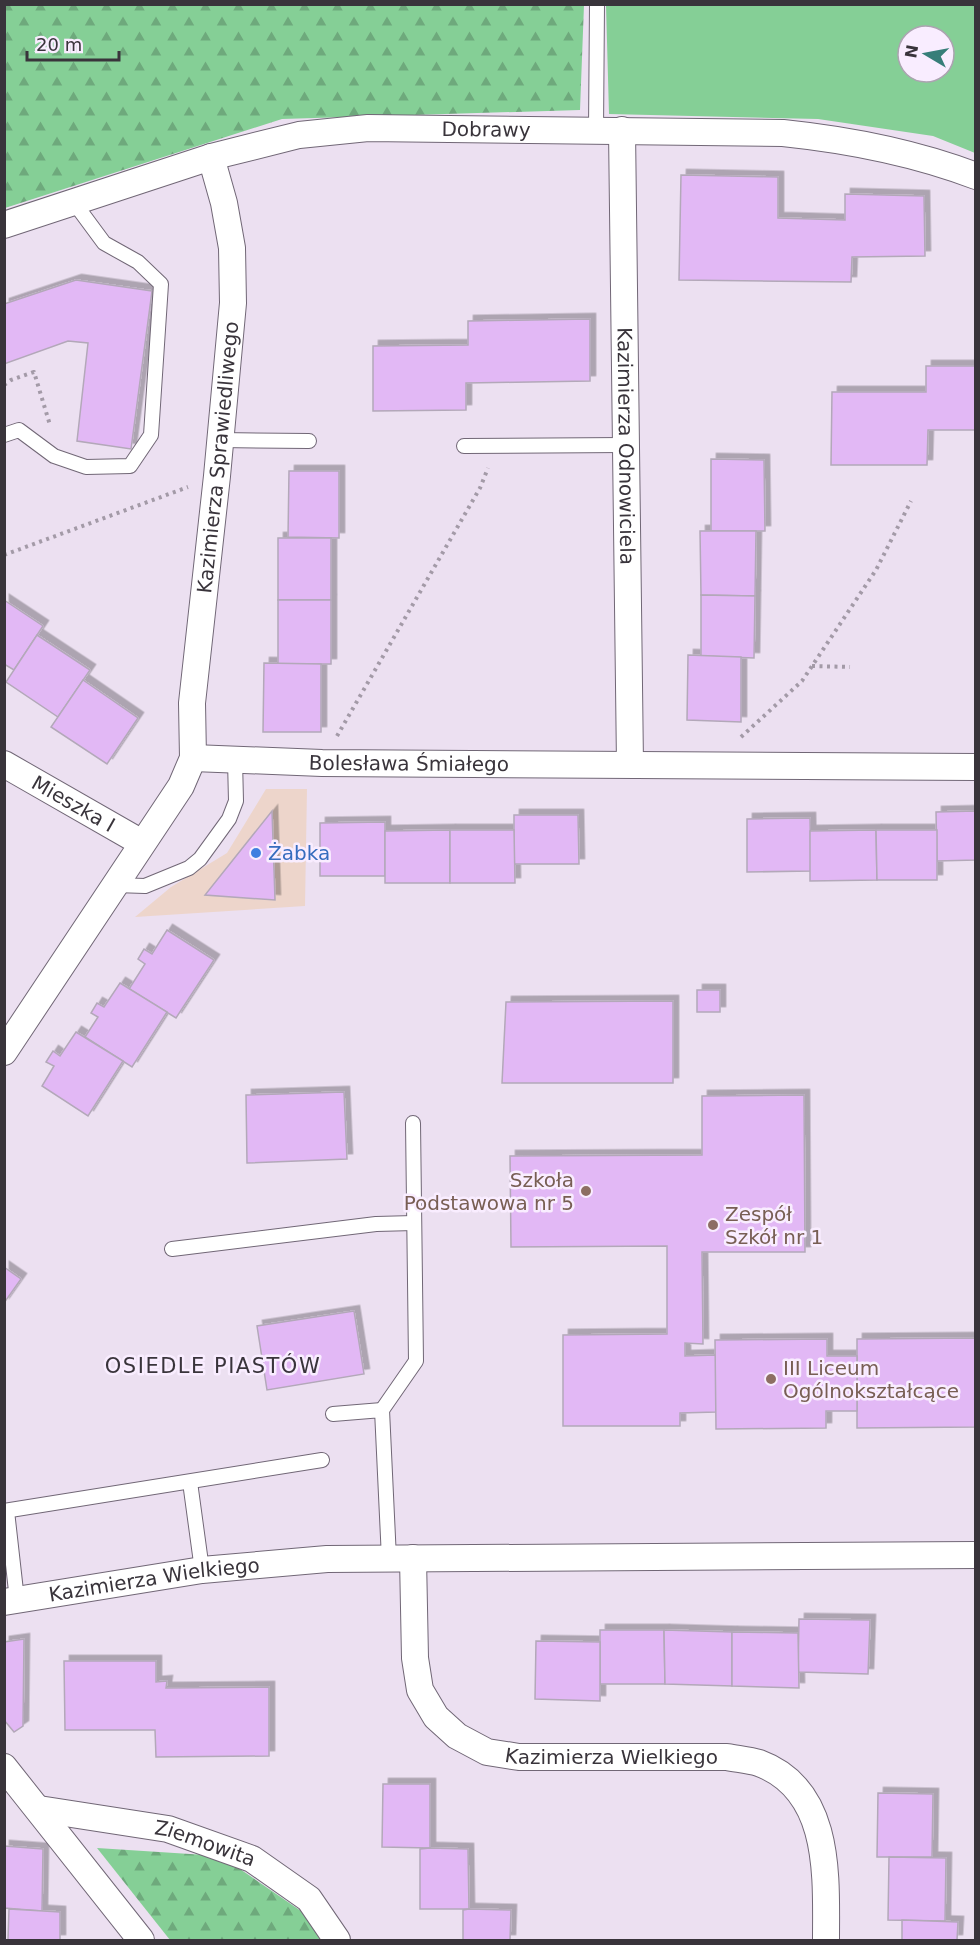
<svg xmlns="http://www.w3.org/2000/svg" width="980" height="1945" font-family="'DejaVu Sans',sans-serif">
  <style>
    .commercial { fill: #edd5cb }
    .grass { fill: #85cf96; fill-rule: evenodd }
    .forest { fill: url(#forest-firs) }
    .building { fill: #e2b8f5; stroke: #b3a8b9; stroke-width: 1.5; filter: url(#shadow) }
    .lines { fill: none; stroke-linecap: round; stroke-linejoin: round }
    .service-casing { stroke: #716776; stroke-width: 16 }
    .minor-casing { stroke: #716776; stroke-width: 28 }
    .path { stroke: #a39aa7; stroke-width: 4; stroke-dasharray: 3 4.5; stroke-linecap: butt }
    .service { stroke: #fff; stroke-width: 14 }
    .minor { stroke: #fff; stroke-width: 26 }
    .shop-dot { fill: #3f7fe0; stroke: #f9edff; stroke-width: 2 }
    .education-dot { fill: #8d6e63; stroke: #f9edff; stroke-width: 2 }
    .labels { text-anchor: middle; stroke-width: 5; stroke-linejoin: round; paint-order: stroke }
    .street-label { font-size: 20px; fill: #39343b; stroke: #f9edff }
    .shop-label { font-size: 20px; fill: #366cbe; stroke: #f9edff; text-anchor: start }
    .education-label { font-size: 20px; fill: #785e54; stroke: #f9edff; text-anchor: start }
    .neighbourhood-label { font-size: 21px; letter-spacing: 1.5px; fill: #39343b; stroke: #f9edff }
  </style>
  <defs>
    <pattern id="forest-firs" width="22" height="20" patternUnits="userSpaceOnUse" patternTransform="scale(1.5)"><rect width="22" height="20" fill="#85cf96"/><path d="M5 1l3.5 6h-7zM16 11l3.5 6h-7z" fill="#6ea97c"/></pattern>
    <filter id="shadow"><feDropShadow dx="5.5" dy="-5.5" stdDeviation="0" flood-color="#0004"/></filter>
  </defs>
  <rect width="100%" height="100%" fill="#ece0f1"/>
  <path class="commercial" d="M266,789H307L305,906L135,917L171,887L227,853Z"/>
  <path class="grass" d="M606,5H975V153L933,136L818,119L609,114ZM908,36H944V72H908Z"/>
  <g class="forest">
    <path d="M5,5H584L580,110L282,119L5,208Z"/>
    <path d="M97,1848L221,1856L301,1911L321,1940H170Z"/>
  </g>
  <g class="building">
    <path d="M681,175L778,177V218L845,220V194L924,196L925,256L852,257L851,282L679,280Z"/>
    <path d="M76,280L152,291L131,449L77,441L88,343L68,341L4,364V304Z"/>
    <path d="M590,319V381L466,383V410L373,411V346L468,345V321Z"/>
    <path d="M926,366H976V430H928L927,465H831L832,392H926Z"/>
    <path d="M711,459L764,460L765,531H711Z"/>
    <path d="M289,471H339V538L288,537Z"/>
    <path d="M700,531H756L755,596L701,595Z"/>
    <rect x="278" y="538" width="53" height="62"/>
    <path d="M701,595L755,596L754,658L701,656Z"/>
    <path d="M4,600L43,626L14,670L4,664Z"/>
    <rect x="278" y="600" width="53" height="64"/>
    <path d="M37,635L90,670L58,717L6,682Z"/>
    <path d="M688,655L741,657V722L687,720Z"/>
    <path d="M264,663L321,664V732H263Z"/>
    <path d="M83,680L138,718L107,764L51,727Z"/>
    <path d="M272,811L275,900L205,895Z"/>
    <path d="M976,811V860L937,861L936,812Z"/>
    <path d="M514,815H578L579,864H514Z"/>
    <path d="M810,818L811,871L747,872V819Z"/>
    <path d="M385,822V876H320V823Z"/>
    <path d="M450,830V883H385V831Z"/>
    <path d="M450,830H514L515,883H450Z"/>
    <path d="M876,830L877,880L810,881V831Z"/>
    <path d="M876,830H937V880H877Z"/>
    <path d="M167,930L214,960L176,1018L129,989L145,964L138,959L144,949L152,954Z"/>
    <path d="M120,983L167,1012L132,1067L85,1037L98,1017L91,1013L97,1003L104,1007Z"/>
    <rect x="697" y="990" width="23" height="22"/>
    <path d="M673,1001V1083H502L506,1002Z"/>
    <path d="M76,1032L123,1061L88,1116L42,1086L54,1066L46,1062L53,1051L60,1056Z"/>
    <path d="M344,1092L347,1159L247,1163L246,1095Z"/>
    <path d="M804,1095L805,1252H702L703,1344L685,1343V1356L716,1355V1412L680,1413V1426H563V1335L667,1334V1246L511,1247L510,1156L702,1155V1096Z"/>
    <path d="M4,1267L21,1279L4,1303Z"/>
    <path d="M354,1311L364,1374L267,1390L257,1326Z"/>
    <path d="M976,1338V1427L857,1428V1339Z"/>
    <path d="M827,1339V1356H857V1411H826V1428L716,1429L715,1340Z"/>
    <path d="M799,1619L870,1620L868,1674L798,1672Z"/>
    <path d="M600,1630H664L665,1684H600Z"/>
    <path d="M664,1630L732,1632V1686L665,1684Z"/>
    <path d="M732,1632L798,1633L799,1688L732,1686Z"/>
    <path d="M24,1639L23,1726L14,1732L4,1720V1642Z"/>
    <path d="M536,1641L600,1642V1701L535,1699Z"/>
    <path d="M64,1661H156V1682L167,1681L166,1688L269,1687V1756L156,1757L155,1730H65Z"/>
    <path d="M383,1784H430V1848L382,1847Z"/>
    <path d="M878,1793L933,1794L932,1857H877Z"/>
    <path d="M4,1846L43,1849L42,1911L4,1908Z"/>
    <path d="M430,1848L468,1849L469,1909H420V1849Z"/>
    <path d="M889,1857L946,1858L945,1921L888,1920Z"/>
    <path d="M9,1909L60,1912V1940H8Z"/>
    <path d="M469,1909L511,1910L510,1940H463V1910Z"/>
    <path d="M902,1920L958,1922L957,1940H902Z"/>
  </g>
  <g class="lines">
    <defs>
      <g id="service">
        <path d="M596,130L597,4"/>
        <path d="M4,435L19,430L54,456L86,467L130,466L151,435L161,284L138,262L104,243L73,201"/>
        <path d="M220,440L309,441"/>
        <path d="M464,446L625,445"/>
        <path d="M115,885L145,886L189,868L200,859L229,819L236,801L235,760"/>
        <path d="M172,1249L376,1224L414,1223"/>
        <path d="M382,1410L416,1361L413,1123"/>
        <path d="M333,1414L382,1410L389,1559"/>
        <path d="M190,1482L202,1570"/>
        <path d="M4,1511L322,1460"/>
        <path d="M7,1511L17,1600"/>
      </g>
      <g id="minor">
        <path id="s1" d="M622,130L630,764"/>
        <path id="s2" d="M4,225L211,157L299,135L368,128L783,133C850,140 913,152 976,176"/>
        <path id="s3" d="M193,758L322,763L976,767"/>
        <path id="s4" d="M4,764L142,843"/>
        <path id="s5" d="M4,1052L181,786L193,758L192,703L217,476L233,303L232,248L224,203L211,157"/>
        <path id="s6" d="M413,1558L415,1658L420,1690L436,1717L457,1736L487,1752L519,1757H727C737,1759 749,1760 759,1763C832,1790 826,1877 826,1940"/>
        <path id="s7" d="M4,1602L202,1570L327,1559L976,1555"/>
        <path d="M4,1767L141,1940"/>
        <path id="s8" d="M39,1809L168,1829L252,1859L309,1899L337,1940"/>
      </g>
    </defs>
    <use href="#service" class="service-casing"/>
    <use href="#minor" class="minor-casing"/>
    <g class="path">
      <path d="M4,385L11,380L34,372L50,425"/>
      <path d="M4,555L188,487"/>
      <path d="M812,666L850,667"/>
      <path d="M337,736L480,488L488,468"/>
      <path d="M741,737L802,681L876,570L911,501"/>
    </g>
    <use href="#service" class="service"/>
    <use href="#minor" class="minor"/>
  </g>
  <circle class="shop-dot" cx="256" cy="853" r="6"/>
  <g class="education-dot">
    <circle cx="586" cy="1191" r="6"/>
    <circle cx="713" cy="1225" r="6"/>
    <circle cx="771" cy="1379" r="6"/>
  </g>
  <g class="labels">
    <g class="street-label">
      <text dy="7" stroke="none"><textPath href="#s2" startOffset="496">Dobrawy</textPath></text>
      <text dy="7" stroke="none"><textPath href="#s1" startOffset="316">Kazimierza Odnowiciela</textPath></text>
      <text dy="7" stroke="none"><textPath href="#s5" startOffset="652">Kazimierza Sprawiedliwego</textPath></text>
      <text dy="7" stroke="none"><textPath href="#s3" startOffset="216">Bolesława Śmiałego</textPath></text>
      <text dy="7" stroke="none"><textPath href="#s4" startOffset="80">Mieszka I</textPath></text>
      <text dy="7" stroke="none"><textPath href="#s7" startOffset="152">Kazimierza Wielkiego</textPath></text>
      <text dy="7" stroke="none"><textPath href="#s6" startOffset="351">Kazimierza Wielkiego</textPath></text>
      <text dy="7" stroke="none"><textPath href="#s8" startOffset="170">Ziemowita</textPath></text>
    </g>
    <g class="shop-label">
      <text x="268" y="860">Żabka</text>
    </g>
    <g class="education-label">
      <text x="574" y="1187" text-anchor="end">Szkoła<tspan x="574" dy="23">Podstawowa nr 5</tspan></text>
      <text x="725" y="1221">Zespół<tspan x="725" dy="23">Szkół nr 1</tspan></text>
      <text x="783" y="1375">III Liceum<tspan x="783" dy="23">Ogólnokształcące</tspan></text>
    </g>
    <g class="neighbourhood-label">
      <text x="213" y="1373">OSIEDLE PIASTÓW</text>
    </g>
  </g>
  <rect width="980" height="1945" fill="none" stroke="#39343b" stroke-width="12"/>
  <g transform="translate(926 54) rotate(280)"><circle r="28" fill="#f9edff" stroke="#aca3b1" stroke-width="1.5"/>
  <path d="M0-4.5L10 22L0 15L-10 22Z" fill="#377e79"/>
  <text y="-9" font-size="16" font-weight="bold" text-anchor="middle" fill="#39343b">N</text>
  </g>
  <path d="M27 51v9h92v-9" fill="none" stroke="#39343b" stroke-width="3"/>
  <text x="36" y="51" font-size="18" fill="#39343b" stroke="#f9edff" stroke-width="4.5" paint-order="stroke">20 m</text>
</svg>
